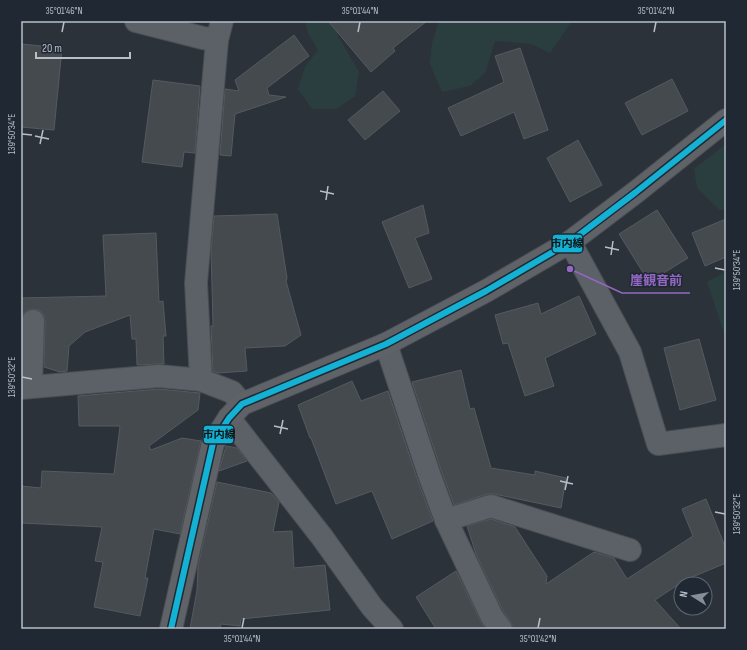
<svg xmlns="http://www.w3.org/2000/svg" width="747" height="650" font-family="'Sofia Sans Condensed','Noto Sans JP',sans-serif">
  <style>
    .green { fill: #2a3e3f }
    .building { fill: #454a4f; stroke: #555a61 }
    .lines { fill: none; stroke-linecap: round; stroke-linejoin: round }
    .minor-casing { stroke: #4a4e54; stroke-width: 24 }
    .major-casing { stroke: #4a4f56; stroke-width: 24 }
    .minor { stroke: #5c6067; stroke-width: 22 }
    .major { stroke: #5f6368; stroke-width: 22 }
    .bus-1-casing { stroke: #202933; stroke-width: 9 }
    .bus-1 { stroke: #13b2d5; stroke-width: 6 }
    .ticks { fill: none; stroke: #b8bfc9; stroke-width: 1.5 }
    .leader { fill: none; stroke: #9367c3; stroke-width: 1.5 }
    .callout-dot { fill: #9367c3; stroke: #202933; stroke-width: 1.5 }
    .callout-label { font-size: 13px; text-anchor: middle; font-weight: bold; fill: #9367c3; stroke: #202933; stroke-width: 3; stroke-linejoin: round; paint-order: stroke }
    .line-badge { stroke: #202933; stroke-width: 1.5 }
    .pale-badge-label { font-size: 11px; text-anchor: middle; font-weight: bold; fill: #111 }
    .neatline { fill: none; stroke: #b8bfc9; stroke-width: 1.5 }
    .ticks-label { font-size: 10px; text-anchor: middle; fill: #b8bfc9 }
  </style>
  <rect width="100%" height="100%" fill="#2c3239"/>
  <g class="green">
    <path d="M305,21H339L338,36L359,72L355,96L336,109H312L298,89L305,67L318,50L308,33Z"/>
    <path d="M439,21H572L550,53L531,44L495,41L485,73L470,86L442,92L430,64L432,43Z"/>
    <path d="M726,144V209L720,210L697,188L694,169Z"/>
    <path d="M726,272V339L707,282Z"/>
  </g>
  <g class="building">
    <path d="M328,21H427L393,48L395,51L371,72Z"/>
    <path d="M294,35L309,56L267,88L269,95L286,97L235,114L231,156L220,155L225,89L239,91L235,80Z"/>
    <path d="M21,44L62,48L54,130L21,127Z"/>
    <path d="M520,48L548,130L524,139L514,112L461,136L448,108L504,82L495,56Z"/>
    <path d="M672,79L688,111L642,135L625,103Z"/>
    <path d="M153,80L200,86L195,153L184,152L182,167L142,162Z"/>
    <path d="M383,91L400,111L365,140L348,120Z"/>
    <path d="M578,140L602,185L570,202L547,158Z"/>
    <path d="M423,205L429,233L415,238L432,279L409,288L382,222Z"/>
    <path d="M657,210L688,258L649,282L619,234Z"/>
    <path d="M277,214L287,278L286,281L301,335L285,346L245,348L247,371L218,373L213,371L211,326H213L211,250L214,216Z"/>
    <path d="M726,219V257L705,266L692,233Z"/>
    <path d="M156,233L159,302L163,301L166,336H163L164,364H158L137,365L136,339H132L130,315L85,332L69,346L67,371L60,372L44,367L45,321L44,315L39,310L33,309L27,310L23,314L21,319V298L106,296L103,235Z"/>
    <path d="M579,296L596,334L545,358L554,386L525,396L508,343L503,344L495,315L538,303L541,314Z"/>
    <path d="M699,339L716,400L680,410L664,348Z"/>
    <path d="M461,370L470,409L474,408L491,468L535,475V471L566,478L561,508L494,494H487L454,505L441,470L412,382Z"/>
    <path d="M352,381L361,401L388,391L417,478L433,521L392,539L372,491L336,504L311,438H310L298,405Z"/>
    <path d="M159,389L200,393L198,410L149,446L151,450L182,438L201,441L180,534L154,529L145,578H148L140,616L94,607L103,562L95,561L102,527L21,523V486L41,488L42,471L114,474L120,426H79L78,396Z"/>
    <path d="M226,446L237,448L247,461L219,471Z"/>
    <path d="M217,482L271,493L279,502L273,532L292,531L294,568L325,565L330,610L241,619L240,626L221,624L220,629H190L197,590L198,566Z"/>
    <path d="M706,499L726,549V563L685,580L655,600L681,629H513L511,622L503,611L476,554L467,526L491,519L515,527L547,576L546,584L594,552L614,558L627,579L693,536L682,509Z"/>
    <path d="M456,571L481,622L485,629H436L416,597Z"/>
  </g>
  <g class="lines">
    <defs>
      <g id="minor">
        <path d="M136,21L203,38L217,40"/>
        <path d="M570,242L630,352L658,444L726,435"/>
        <path d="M386,344L429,474L446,520L492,617L501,629"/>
        <path d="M201,380L196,283L217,40L222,21"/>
        <path d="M31,387L33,321"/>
        <path d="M21,388L159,376L201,380L232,392L242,404"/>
        <path d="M229,418L322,537L372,607L392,629"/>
        <path d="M446,520L491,506L630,550"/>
      </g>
      <path id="major" d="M171,629L213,443L229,418L242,404L386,344L486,291L570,242L636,192L726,120"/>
    </defs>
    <use href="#minor" class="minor-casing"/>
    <use href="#major" class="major-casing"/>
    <use href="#minor" class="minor"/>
    <use href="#major" class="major"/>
    <defs>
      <path id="bus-1" d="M171,629L213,443L229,418L242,404L386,344L486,291L570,242L636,192L726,120"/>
    </defs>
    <use href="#bus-1" class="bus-1-casing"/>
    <use href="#bus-1" class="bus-1"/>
  </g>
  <path class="ticks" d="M62,32L64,22M358,32L360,22M654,32L656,22M22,134L32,135M35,136L49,139M40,144L43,130M320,191L334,194M326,200L328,186M605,247L619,250M611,255L613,241M715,268L725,270M22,377L32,379M274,426L288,429M280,434L283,420M560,481L573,484M565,490L568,476M715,512L725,514M242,628L244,618M538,628L540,618"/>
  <path class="leader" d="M570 269L622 293H690"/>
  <circle class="callout-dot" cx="570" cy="269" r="4"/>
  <g class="callout-label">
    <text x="656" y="285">崖観音前</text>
  </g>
  <g class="line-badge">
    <rect x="552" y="234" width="31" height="19" rx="4" fill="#13b2d5"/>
    <rect x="203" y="425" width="31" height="19" rx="4" fill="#13b2d5"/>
  </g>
  <g class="pale-badge-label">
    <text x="567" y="247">市内線</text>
    <text x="219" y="438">市内線</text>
  </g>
  <rect width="747" height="650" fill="none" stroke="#202933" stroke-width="44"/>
  <g transform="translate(693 596) rotate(281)"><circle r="19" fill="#202933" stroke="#5d656f"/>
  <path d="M0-3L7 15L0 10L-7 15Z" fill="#878e97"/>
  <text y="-6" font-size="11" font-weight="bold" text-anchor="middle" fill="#b8bfc9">N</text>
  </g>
  <path d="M36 52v6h94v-6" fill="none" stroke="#b8bfc9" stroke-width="2"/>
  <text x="42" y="52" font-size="12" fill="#b8bfc9" stroke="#202933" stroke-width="3" paint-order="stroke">20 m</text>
  <rect x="22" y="22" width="703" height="606" class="neatline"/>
  <g class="ticks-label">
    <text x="64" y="14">35°01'46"N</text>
    <text x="360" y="14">35°01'44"N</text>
    <text x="656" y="14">35°01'42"N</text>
    <text transform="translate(11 134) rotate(-90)" y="4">139°50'34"E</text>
    <text transform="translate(736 270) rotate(-90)" y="4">139°50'34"E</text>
    <text transform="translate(11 377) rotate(-90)" y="4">139°50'32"E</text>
    <text transform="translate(736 514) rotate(-90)" y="4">139°50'32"E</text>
    <text x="242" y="642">35°01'44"N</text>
    <text x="538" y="642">35°01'42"N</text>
  </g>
</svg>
